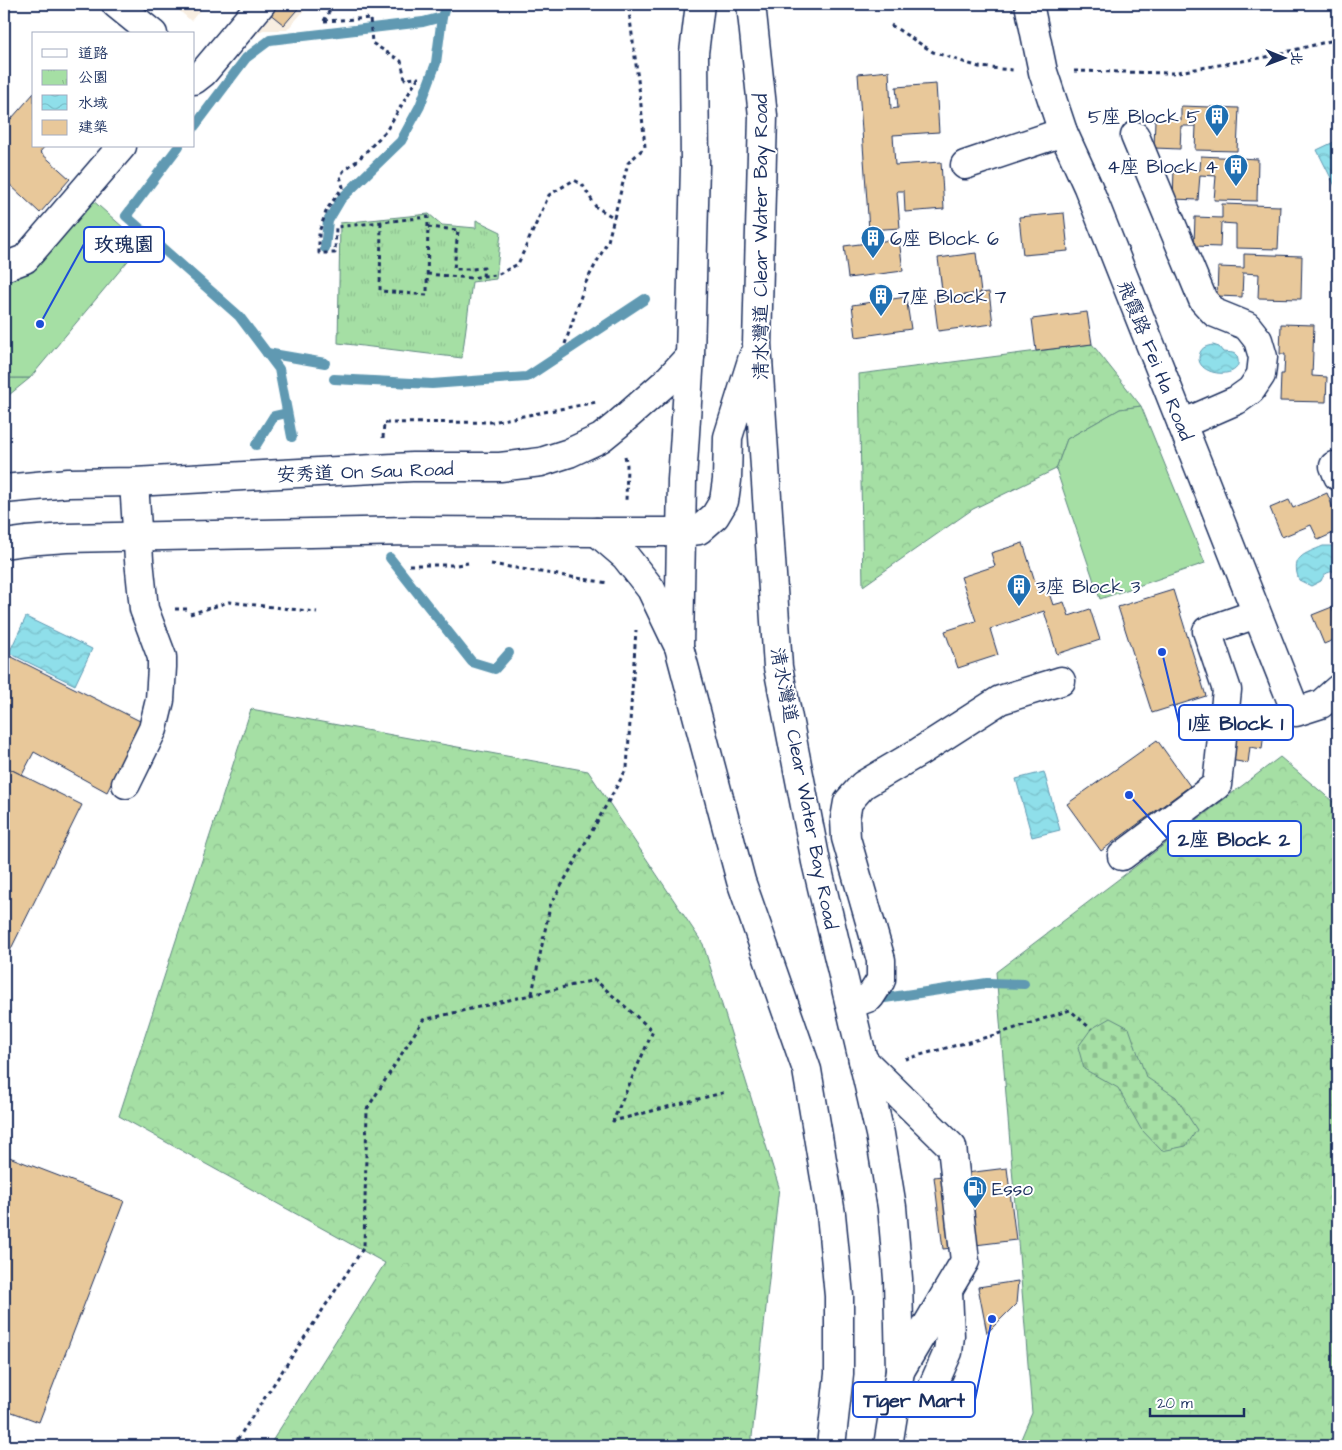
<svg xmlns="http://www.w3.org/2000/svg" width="1342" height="1450" font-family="'Architects Daughter','LXGW WenKai TC',sans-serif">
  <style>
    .built { fill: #f8eee1 }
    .forest { fill: url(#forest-crowns); stroke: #608781 }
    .cemetery { fill: url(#cemetery-stones); stroke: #608781 }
    .park { fill: url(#park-tufts); stroke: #608781 }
    .garden { fill: #a5dfa4; stroke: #608781 }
    .water { fill: url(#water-waves); stroke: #6199b2 }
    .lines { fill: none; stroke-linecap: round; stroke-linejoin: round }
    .stream { stroke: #6199b2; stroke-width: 10 }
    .building { fill: #e8c89a; stroke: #1b2f5e }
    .minor-casing { stroke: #1b2f5e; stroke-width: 31 }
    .major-casing { stroke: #1b2f5e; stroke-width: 31 }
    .path { stroke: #1b2f5e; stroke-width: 3; stroke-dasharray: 4 4; stroke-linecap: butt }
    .minor { stroke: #fff; stroke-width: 28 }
    .major { stroke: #fff; stroke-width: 28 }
    .labels { text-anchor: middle; stroke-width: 4; stroke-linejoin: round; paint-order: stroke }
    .poi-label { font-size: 19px; fill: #1b2f5e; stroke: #fff; text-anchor: start }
    .street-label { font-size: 19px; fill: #1b2f5e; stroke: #fff }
    .leader { fill: none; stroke: #1d4ed8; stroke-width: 2 }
    .callout-dot { fill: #1d4ed8; stroke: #fff; stroke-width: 2 }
    .callout { fill: #fff; stroke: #1d4ed8; stroke-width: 2 }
    .callout-label { font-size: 20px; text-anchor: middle; font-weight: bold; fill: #1b2f5e }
  </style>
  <defs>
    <pattern id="forest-crowns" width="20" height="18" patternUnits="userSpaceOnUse" patternTransform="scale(1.25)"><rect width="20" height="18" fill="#a5dfa4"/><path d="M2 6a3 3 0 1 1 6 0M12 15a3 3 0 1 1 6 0" fill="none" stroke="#8dc090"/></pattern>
    <pattern id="cemetery-stones" width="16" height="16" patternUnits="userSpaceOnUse" patternTransform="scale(1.25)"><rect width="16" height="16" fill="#a5dfa4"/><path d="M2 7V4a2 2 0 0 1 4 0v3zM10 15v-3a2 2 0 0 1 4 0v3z" fill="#8dc090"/></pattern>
    <pattern id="park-tufts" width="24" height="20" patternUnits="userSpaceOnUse" patternTransform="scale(1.25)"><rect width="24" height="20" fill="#a5dfa4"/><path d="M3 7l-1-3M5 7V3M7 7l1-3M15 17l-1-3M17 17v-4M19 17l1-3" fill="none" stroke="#8dc090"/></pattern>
    <pattern id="water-waves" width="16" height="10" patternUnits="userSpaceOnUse" patternTransform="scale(1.25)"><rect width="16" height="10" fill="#8fdfea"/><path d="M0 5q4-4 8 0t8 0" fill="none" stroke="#7bc0cb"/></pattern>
  </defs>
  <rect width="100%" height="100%" fill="#fff"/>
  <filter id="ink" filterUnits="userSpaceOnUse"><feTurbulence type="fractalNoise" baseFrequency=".02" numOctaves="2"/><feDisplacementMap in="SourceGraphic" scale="10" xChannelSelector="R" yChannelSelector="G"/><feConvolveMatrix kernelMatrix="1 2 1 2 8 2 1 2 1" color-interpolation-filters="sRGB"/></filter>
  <g filter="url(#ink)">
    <g class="built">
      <path d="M172,4H205L191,21Z"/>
      <path d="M265,4H310L287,30H263L232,50Z"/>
    </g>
    <g class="forest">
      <path d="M1092,344L1141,406L1120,409L1067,439L1056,469L973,509L863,586L859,374Z"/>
      <path d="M4,378H30L4,399Z"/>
      <path d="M251,709L588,771L703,944L779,1187L751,1446H269L385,1263L119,1116Z"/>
      <path d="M1280,757L1338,806V984L1332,1000L1338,1003V1446H1018L1032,1413L996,972Z"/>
    </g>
    <path class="cemetery" d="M1110,1018L1129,1028L1146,1077L1176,1097L1197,1130L1186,1146L1162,1151L1141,1129L1118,1088L1084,1069L1078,1047L1091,1029Z"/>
    <path class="park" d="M429,214L442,225L476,228V220L501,232L496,279L472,282L462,358L338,343L340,223Z"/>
    <g class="garden">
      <path d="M90,198L142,244L30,378H4V269Z"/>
      <path d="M1141,406L1205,563L1100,599L1056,469L1067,439L1120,409Z"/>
    </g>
    <g class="water">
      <path d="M1338,140V192L1317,150Z"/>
      <path d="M1213,345L1219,347L1223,352C1230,353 1237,351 1238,360C1242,381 1191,376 1200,353C1202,347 1207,346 1213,345Z"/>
      <path d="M1323,546H1332L1338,551V570C1329,573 1325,571 1321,581L1311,586L1299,580C1290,556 1305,554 1323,546Z"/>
      <path d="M26,617L92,649L75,685L9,653Z"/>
      <path d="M1044,772L1060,830L1032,837L1016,779Z"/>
    </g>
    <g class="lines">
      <g class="stream">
        <path d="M194,127L246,58L270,40L423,22L442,17"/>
        <path d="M179,146L126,216L239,316L279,369L292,437"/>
        <path d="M325,248L328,221L341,199L401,141L420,106L436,63L442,17L446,4"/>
        <path d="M267,353L325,363"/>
        <path d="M334,379L432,384L527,377L645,299"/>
        <path d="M256,445L274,416L287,413"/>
        <path d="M390,558L472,662L495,669L509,653"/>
        <path d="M878,999L987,983L1024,984"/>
      </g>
    </g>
    <g class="building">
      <path d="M269,4H302L284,25L264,9Z"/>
      <path d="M889,71L891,109L898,108L896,87L936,84L939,132L893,135L895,165L941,162L944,209L905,212L904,191H897L900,228L869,230L858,74Z"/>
      <path d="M34,93V146H45L40,152L70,179L40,213L7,182L4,185V127Z"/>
      <path d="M1181,106L1239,108L1237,151L1195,150L1196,126H1181L1180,149L1154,148L1155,119L1181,120Z"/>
      <path d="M1201,156L1258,159L1257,201L1214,200L1216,176L1200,175L1198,200L1173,199L1174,169L1200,170Z"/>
      <path d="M1222,204L1280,206L1278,249L1236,248V224L1221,223L1220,247L1194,246L1195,217L1222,218Z"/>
      <path d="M1064,213L1068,251L1023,255L1019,217Z"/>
      <path d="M899,239L903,271L848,278L844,246Z"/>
      <path d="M976,253L981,293L943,298L938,258Z"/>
      <path d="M1244,254L1302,256L1301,299L1258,298L1259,274L1243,273L1242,297L1217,296L1218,267L1244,268Z"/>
      <path d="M989,292L993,324L938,331L934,299Z"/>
      <path d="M906,297L911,329L856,337L852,305Z"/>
      <path d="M1087,312L1092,344L1036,351L1032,319Z"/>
      <path d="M1281,324L1314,325L1312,376L1327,377L1326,402L1280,401L1281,374H1284L1285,354H1280Z"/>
      <path d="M1327,493L1338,520V531L1318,540L1311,525L1282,537L1270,508L1289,500L1293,508Z"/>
      <path d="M1023,543L1038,591L1047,587L1053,605L1064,602L1069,616L1090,609L1100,640L1057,654L1044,611L990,629L998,655L958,668L945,631L976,621L961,577L995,566L991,553Z"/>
      <path d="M1173,590L1206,696L1152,713L1118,607Z"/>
      <path d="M1332,607L1335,615L1338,613V638L1324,644L1312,615Z"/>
      <path d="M4,653L142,722L107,792L34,752L22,775L4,766Z"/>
      <path d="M1238,710L1254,712L1251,730L1264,732L1262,749L1250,747L1248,763L1230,760Z"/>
      <path d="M1157,740L1190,786L1101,851L1067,804Z"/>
      <path d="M4,766L82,805L4,963Z"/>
      <path d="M4,1155L124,1201L39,1422L4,1409Z"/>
      <path d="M1007,1168L1016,1240L943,1249L934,1177Z"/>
      <path d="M1018,1281L1016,1304L987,1333L978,1287Z"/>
    </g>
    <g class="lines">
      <defs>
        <g id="minor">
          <path d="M116,4L153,34"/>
          <path d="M1029,4L1043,72L1063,132L1088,187L1296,712L1321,704L1338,689"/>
          <path d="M194,80L203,73L261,4"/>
          <path d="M1135,136L1203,300L1215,313L1247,326L1258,340L1263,357L1261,375L1251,390L1237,400L1182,424"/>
          <path d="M965,165L1063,132"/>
          <path d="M4,267L25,259L122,146"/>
          <path d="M1334,466L1338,476"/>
          <path d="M126,784L153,729L160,700L162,667V657L144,609L139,560L134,482"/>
          <path d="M1122,856L1217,785L1227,690L1207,631L1256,614"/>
          <path d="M851,1004L870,997L881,980V960L846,838L845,819L848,802L863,785L919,752L1000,700L1061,681"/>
          <path d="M863,1060L952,1147L965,1261L900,1371"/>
          <path d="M932,1388L948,1352L950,1336L948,1291"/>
        </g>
        <g id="major">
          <path d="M700,4L694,53L695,166L690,356L682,480L679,647L741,881L807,1070L831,1214L839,1296V1374L831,1446"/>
          <path d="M751,4L763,116L757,344L778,667L816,862L863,1060L880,1134L892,1207L898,1279L900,1371L888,1446"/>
          <path d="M4,489L68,483L134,482L412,467H500L541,462L569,453L601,438L617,425L665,383L690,356"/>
          <path d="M597,532L625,556L651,589L677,643"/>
          <path d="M4,544L26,541L66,538L411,531L597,532H682L699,530L715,516L724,501L727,480L728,437L753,357"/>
        </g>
      </defs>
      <use href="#minor" class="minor-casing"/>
      <use href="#major" class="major-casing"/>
      <g class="path">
        <path d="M324,21L370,18L372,43L401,61L405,79L418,78L386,131L357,161L345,169L340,176L343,187L327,209L319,232V253H335L336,227L428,217L427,295L380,291L381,222"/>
        <path d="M324,21L333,4"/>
        <path d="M891,25L933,52L979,67L1013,70"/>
        <path d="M1074,71L1172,73L1266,57L1338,39"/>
        <path d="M428,227L458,230L454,269H472L484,268L483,276"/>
        <path d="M427,274L471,278L483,276L497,275L518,264L549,195L574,180L582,184L596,207L613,217"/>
        <path d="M565,344L585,284L608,241L628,163L645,147L640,95L628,4"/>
        <path d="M383,438L384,423L492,422L597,402"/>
        <path d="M625,456L627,465L626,502"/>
        <path d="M491,564L608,583"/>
        <path d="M409,565H457L468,563"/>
        <path d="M175,609H187"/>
        <path d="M190,614L229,602L317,612"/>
        <path d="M532,994L550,906L627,768L636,630"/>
        <path d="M905,1059L991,1036L1070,1010L1091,1029"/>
        <path d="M233,1446L364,1247L367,1109L423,1020L595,980L653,1031L613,1121L726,1092"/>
      </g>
      <use href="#minor" class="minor"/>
      <use href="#major" class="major"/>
    </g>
  </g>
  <defs>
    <symbol id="building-pin" viewBox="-11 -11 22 30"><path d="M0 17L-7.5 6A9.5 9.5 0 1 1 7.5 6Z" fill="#1f6fb2" stroke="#fff"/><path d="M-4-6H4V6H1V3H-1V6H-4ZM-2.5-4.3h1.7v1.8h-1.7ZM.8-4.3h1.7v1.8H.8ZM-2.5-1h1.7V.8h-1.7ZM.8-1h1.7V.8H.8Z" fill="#fff"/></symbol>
    <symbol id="fuel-pin" viewBox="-11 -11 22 30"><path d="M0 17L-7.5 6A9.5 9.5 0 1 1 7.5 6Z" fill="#1f6fb2" stroke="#fff"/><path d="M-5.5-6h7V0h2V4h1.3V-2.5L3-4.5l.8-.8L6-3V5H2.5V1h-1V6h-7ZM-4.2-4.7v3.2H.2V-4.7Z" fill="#fff"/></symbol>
  </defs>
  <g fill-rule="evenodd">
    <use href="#building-pin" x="1203" y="102" width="28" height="38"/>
    <use href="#building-pin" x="1222" y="152" width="28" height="38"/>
    <use href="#building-pin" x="859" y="224" width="28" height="38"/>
    <use href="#building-pin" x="867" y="282" width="28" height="38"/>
    <use href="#building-pin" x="1005" y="572" width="28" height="38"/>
    <use href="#fuel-pin" x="961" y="1174" width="28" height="38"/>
  </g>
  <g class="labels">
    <g class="poi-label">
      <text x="1200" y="123" text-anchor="end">5座 Block 5</text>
      <text x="1218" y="173" text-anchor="end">4座 Block 4</text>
      <text x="890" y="245">6座 Block 6</text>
      <text x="898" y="303">7座 Block 7</text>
      <text x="1036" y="593">3座 Block 3</text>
      <text x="992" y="1195">Esso</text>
    </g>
    <g class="street-label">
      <text transform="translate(760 237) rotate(-90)" y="7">清水灣道 Clear Water Bay Road</text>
      <text transform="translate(1156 360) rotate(68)" y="7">飛霞路 Fei Ha Road</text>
      <text transform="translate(365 471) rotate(-2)" y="7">安秀道 On Sau Road</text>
      <text transform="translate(805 788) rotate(79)" y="7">清水灣道 Clear Water Bay Road</text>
    </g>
  </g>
  <path class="leader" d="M40 324L84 244M1162 652L1179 723M1129 795L1168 839M992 1319L975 1400"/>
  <g class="callout-dot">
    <circle cx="40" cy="324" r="5"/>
    <circle cx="1162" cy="652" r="5"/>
    <circle cx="1129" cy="795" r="5"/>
    <circle cx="992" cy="1319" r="5"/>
  </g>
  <g class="callout">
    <rect x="84" y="227" width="80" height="35" rx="5"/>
    <rect x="1179" y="705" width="114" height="35" rx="5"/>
    <rect x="1168" y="821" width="133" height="35" rx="5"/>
    <rect x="853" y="1382" width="122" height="35" rx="5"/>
  </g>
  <g class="callout-label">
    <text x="124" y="251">玫瑰園</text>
    <text x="1236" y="730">1座 Block 1</text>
    <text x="1234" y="846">2座 Block 2</text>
    <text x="914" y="1407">Tiger Mart</text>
  </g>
  <rect width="1342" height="1450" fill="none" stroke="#fff" stroke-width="20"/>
  <rect x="10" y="10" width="1322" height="1430" fill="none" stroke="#1b2f5e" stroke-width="2" filter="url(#ink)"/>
  <rect x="32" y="32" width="162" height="115" fill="#ffffff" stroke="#a4acbf"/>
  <rect x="42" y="49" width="25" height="8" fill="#ffffff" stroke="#a4acbf"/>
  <text x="78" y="58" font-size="15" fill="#1b2f5e">道路</text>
  <rect x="42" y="70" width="25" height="15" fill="url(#park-tufts)" stroke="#a4acbf"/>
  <text x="78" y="82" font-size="15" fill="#1b2f5e">公園</text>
  <rect x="42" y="95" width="25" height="15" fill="url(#water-waves)" stroke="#a4acbf"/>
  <text x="78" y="108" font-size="15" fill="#1b2f5e">水域</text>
  <rect x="42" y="120" width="25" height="15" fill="#e8c89a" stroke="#a4acbf"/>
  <text x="78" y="132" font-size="15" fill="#1b2f5e">建築</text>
  <g transform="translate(1284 58) rotate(91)" stroke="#ffffff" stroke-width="4" paint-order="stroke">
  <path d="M0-4L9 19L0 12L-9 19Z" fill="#1b2f5e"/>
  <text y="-8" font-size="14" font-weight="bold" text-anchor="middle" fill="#1b2f5e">北</text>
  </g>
  <path d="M1150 1408v8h94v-8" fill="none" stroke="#1b2f5e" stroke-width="2.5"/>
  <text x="1157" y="1408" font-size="15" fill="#1b2f5e" stroke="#ffffff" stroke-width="4" paint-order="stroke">20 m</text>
</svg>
